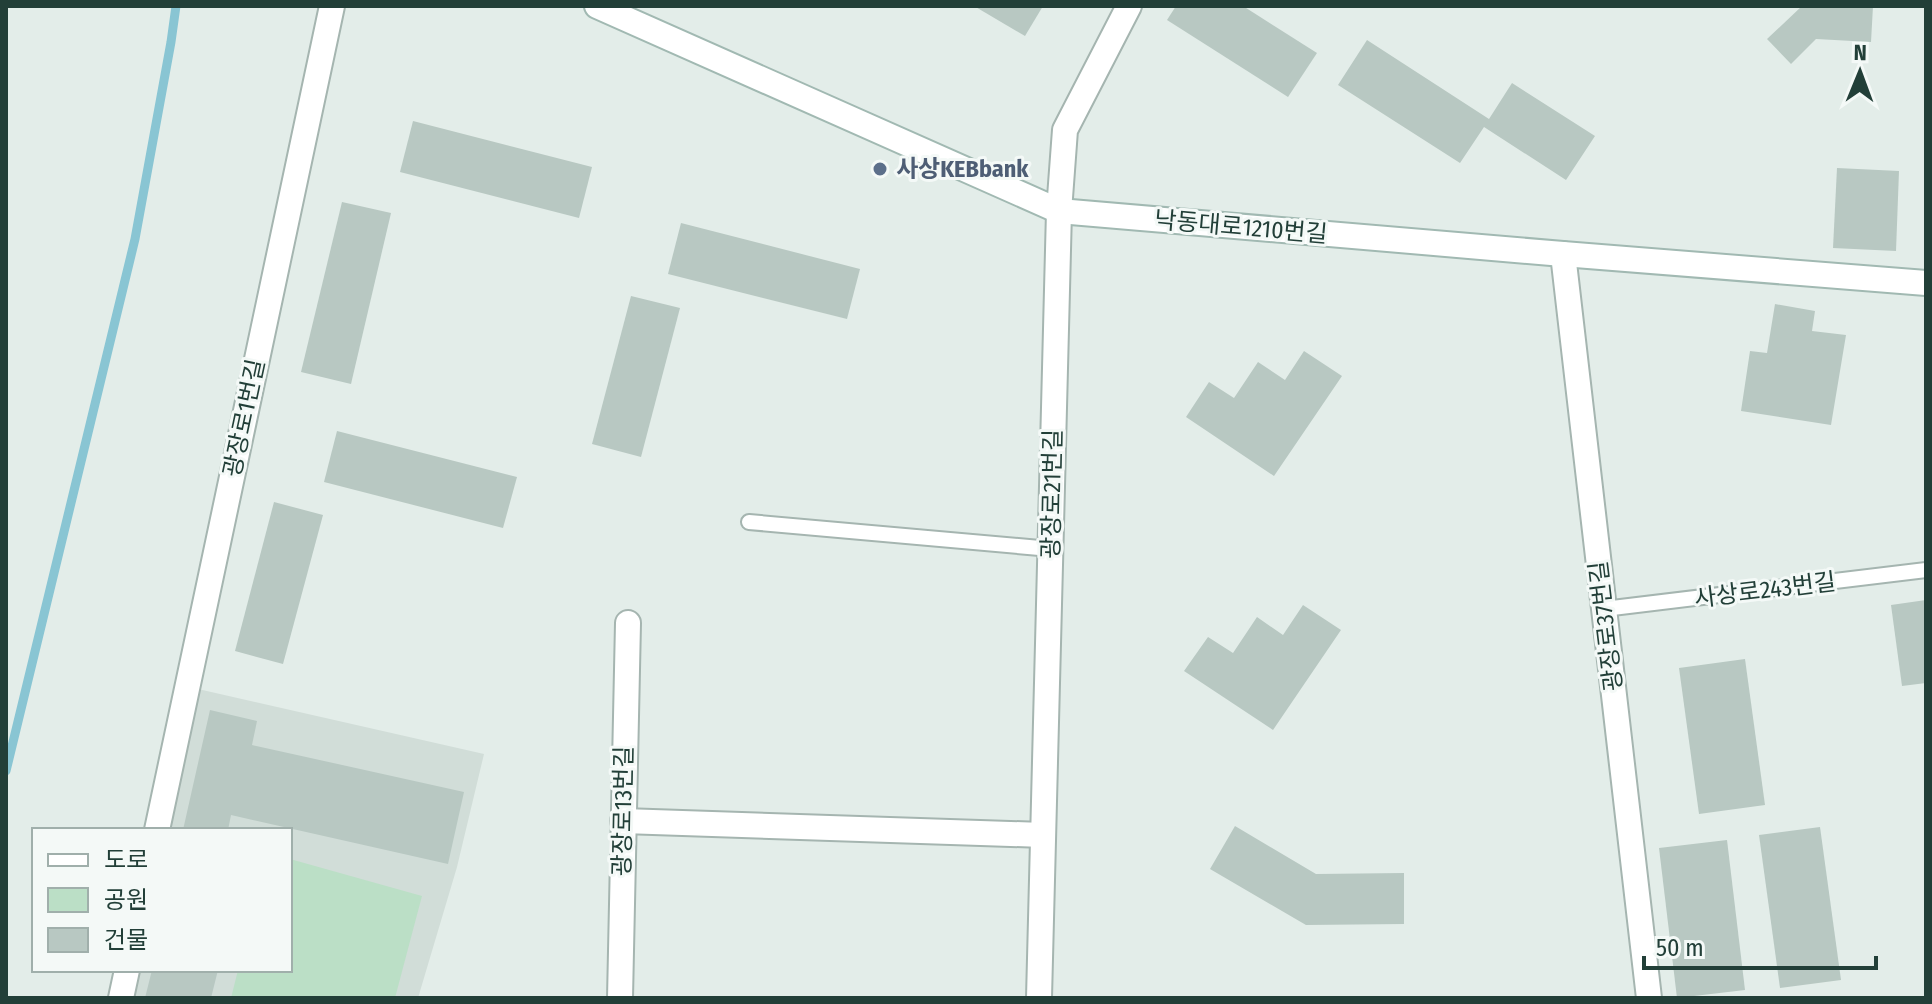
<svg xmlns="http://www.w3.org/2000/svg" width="1932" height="1004" font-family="'Fira Sans Condensed','Noto Sans KR',sans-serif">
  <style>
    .built { fill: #d1ddd8 }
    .green { fill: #bbdfc6 }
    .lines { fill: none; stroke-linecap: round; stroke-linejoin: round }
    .stream { stroke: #89c5d3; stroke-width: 9 }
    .building { fill: #b8c8c2 }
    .lane-casing { stroke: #a5b5b0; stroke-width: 18 }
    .street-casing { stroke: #a5b5b0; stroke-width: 28 }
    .secondary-casing { stroke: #a1b9b2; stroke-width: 28 }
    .lane { stroke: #fff; stroke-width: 14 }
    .street { stroke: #fff; stroke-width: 24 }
    .secondary { stroke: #fff; stroke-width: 24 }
    .service-dot { fill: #5c6f8a; stroke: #f4f9f7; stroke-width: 3 }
    .labels { text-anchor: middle; stroke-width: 6; stroke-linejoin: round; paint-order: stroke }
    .service-label { font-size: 24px; font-weight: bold; fill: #4e5e75; stroke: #f4f9f7; text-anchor: start }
    .street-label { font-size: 24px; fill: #223f38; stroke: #f4f9f7 }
  </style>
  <rect width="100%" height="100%" fill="#e3ede9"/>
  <path class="built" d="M198,689L484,754L457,867L418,998H113L120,970H290V830H154Z"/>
  <path class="green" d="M290,859L422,896L395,998H231L238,970H290Z"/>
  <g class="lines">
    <path class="stream" d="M6,771L135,239L171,42L176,6"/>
  </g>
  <g class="building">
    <path d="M974,6H1043L1025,36Z"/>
    <path d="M1176,6H1243L1317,53L1288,97L1167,20Z"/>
    <path d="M1802,6H1873L1871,42L1816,39L1791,64L1767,39Z"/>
    <path d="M1367,40L1489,119L1512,83L1595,136L1566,180L1484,127L1460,163L1338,85Z"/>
    <path d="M413,121L592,167L579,218L400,172Z"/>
    <path d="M1837,168L1899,171L1896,251L1833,248Z"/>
    <path d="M342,202L391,213L351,384L301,372Z"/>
    <path d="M681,223L860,269L847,319L668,274Z"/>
    <path d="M631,296L680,308L641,457L592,444Z"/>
    <path d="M1775,304L1815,311L1812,331L1846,335L1831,425L1741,411L1750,351L1767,353Z"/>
    <path d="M1304,351L1342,376L1274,476L1186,417L1209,382L1234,398L1258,362L1285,380Z"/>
    <path d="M337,431L517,477L503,528L324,482Z"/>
    <path d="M274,502L323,515L283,664L235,651Z"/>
    <path d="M1926,600V683L1902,686L1891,605Z"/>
    <path d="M1303,605L1341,630L1273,730L1184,671L1208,637L1233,653L1257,617L1283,635Z"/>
    <path d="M1745,659L1765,805L1699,814L1679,668Z"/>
    <path d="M210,710L257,721L252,745L464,792L448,864L231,815L228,830H183Z"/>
    <path d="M1235,826L1316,874L1404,873V924L1306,925L1210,869Z"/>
    <path d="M1820,827L1841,980L1780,988L1759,835Z"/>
    <path d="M1727,840L1745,990L1677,998L1659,848Z"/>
    <path d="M152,970H218L211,998H145Z"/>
  </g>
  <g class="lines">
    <defs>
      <g id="lane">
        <path d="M749,522L1051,549"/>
        <path d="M1604,609L1926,570"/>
      </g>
      <g id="street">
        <path d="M1563,254L1649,998"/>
        <path d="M623,821L1043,835"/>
        <path d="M157,830L332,6"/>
        <path d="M121,998L127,970"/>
        <path d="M620,998L628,623"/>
        <path d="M1039,998L1059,211L1065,130L1129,6"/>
      </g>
      <path id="secondary" d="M597,6L1059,211L1563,254L1926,283"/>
    </defs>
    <use href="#lane" class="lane-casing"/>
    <use href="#street" class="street-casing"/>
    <use href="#secondary" class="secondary-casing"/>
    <use href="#lane" class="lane"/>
    <use href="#street" class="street"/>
    <use href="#secondary" class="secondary"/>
  </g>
  <circle class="service-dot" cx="880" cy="169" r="8"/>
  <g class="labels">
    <g class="service-label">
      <text x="896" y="177">사상KEBbank</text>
    </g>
    <g class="street-label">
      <text transform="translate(1241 227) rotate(5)" y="8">낙동대로1210번길</text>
      <text transform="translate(244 418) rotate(-78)" y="8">광장로1번길</text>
      <text transform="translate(1052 494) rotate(-89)" y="8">광장로21번길</text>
      <text transform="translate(1765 590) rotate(-7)" y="8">사상로243번길</text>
      <text transform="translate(1606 626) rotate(-97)" y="8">광장로37번길</text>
      <text transform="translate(623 811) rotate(-89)" y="8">광장로13번길</text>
    </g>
  </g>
  <rect width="1932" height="1004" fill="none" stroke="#223f38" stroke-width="16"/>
  <rect x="32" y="828" width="260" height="144" fill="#f4f9f7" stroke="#a0afab" stroke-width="2"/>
  <rect x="48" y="854" width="40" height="12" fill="#ffffff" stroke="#a0afab" stroke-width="2"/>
  <text x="104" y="868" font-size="24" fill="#223f38">도로</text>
  <rect x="48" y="888" width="40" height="24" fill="#bbdfc6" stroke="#a0afab" stroke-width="2"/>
  <text x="104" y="908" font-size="24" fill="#223f38">공원</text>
  <rect x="48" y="928" width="40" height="24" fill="#b8c8c2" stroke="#a0afab" stroke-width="2"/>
  <text x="104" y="948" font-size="24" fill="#223f38">건물</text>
  <g transform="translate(1860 72) rotate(1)" stroke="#f4f9f7" stroke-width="6" paint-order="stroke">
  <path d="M0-6L14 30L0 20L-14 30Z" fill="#223f38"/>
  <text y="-12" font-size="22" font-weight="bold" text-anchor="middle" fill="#223f38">N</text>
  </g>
  <path d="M1644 956v12h232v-12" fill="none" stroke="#223f38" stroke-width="4"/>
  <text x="1656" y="956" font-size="24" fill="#223f38" stroke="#f4f9f7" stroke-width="6" paint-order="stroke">50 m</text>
</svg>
